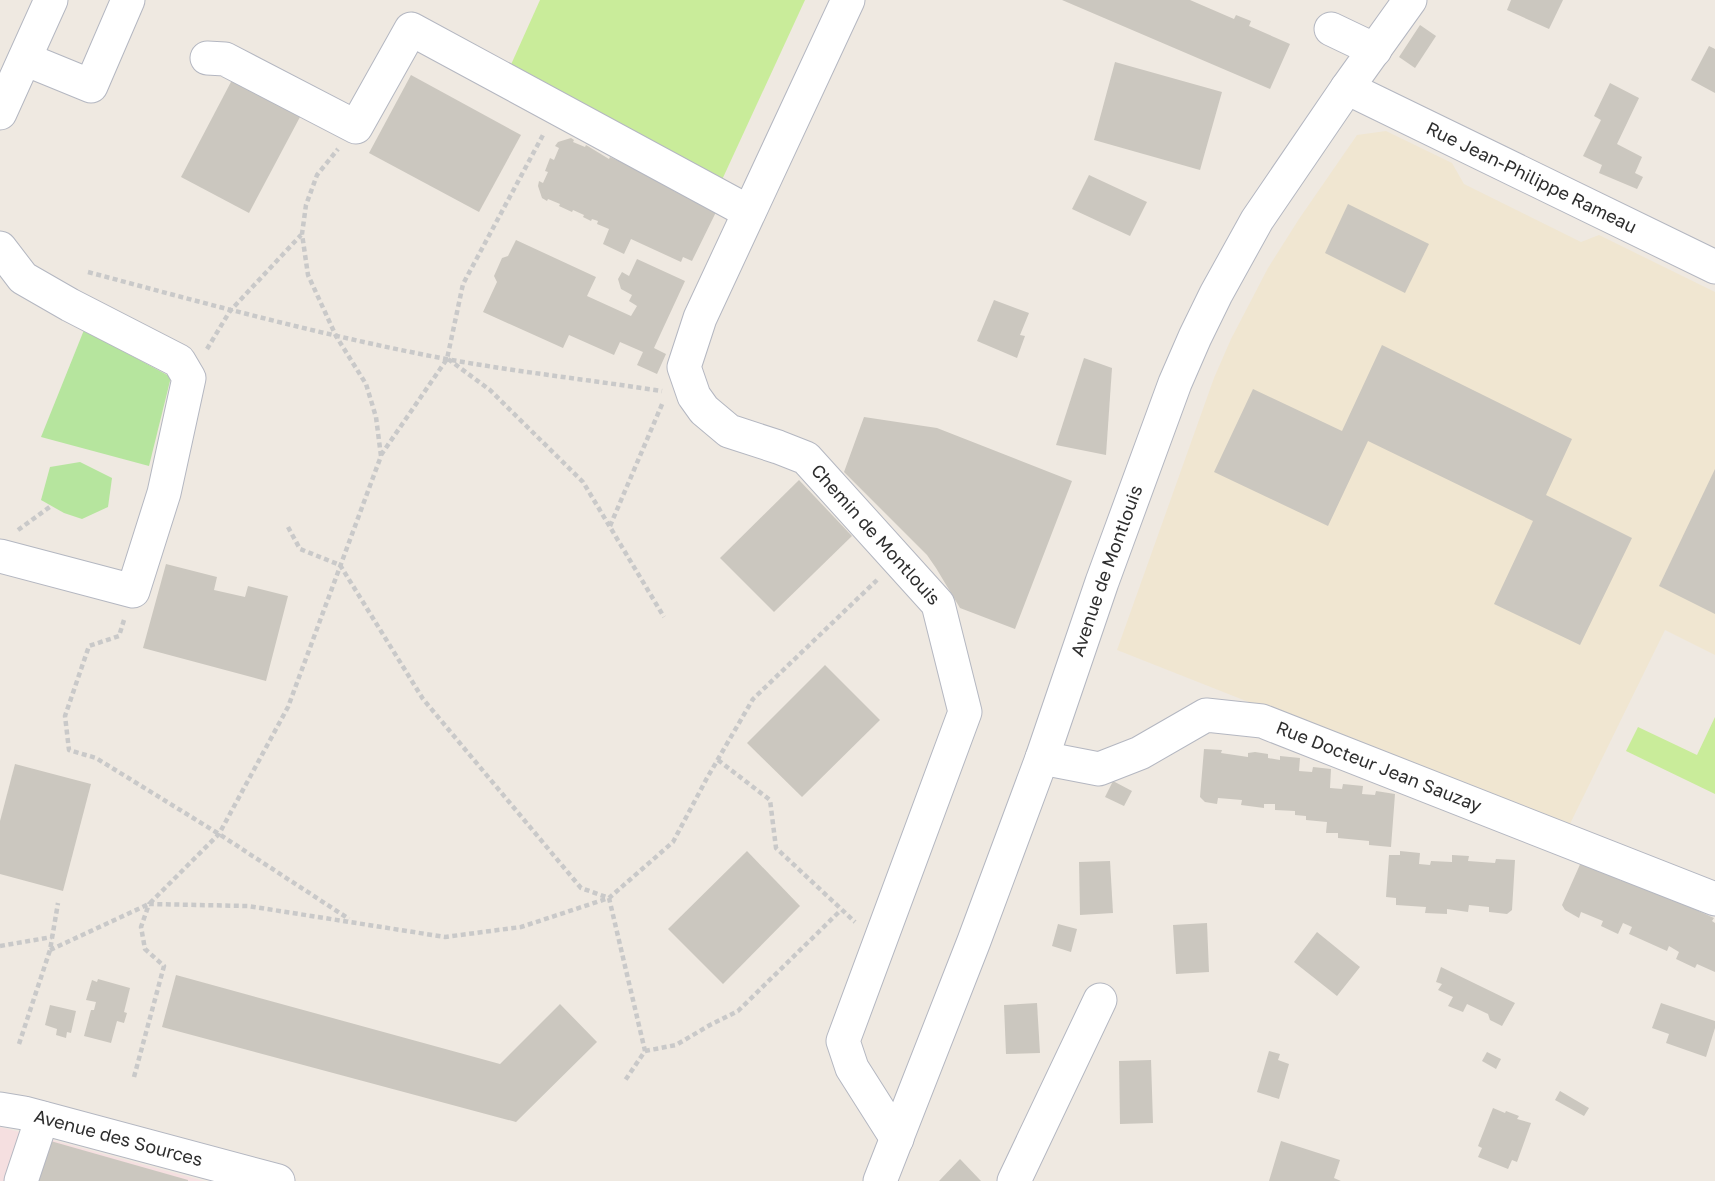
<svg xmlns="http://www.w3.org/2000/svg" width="1715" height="1181" font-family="'Golos Text',sans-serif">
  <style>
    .education { fill: #f0e6d1 }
    .medical { fill: #f5dfe0 }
    .green { fill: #b6e59e }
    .pitch { fill: #c9ec9a }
    .building { fill: #cbc7bf }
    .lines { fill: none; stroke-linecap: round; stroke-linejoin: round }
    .minor-casing { stroke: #b4b7c1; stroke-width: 35 }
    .path { stroke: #c9c9c9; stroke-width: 4.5; stroke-dasharray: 5 3.5; stroke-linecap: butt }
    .minor { stroke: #fff; stroke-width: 33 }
    .labels { text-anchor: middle; stroke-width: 7; stroke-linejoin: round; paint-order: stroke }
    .street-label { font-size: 18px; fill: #2e2e2e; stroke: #fff }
  </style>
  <rect width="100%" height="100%" fill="#efe9e1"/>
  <path class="education" d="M1386,131L1452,163L1464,184L1581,242L1599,235L1715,292V655L1665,630L1568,828L1117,650L1214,378L1231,339L1268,268L1299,219L1357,135Z"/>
  <path class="medical" d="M0,1127L56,1141L204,1181H0Z"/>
  <g class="green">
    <path d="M84,330L171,377L149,466L41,437Z"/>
    <path d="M80,462L112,478L108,507L82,519L64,513L41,500L50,467Z"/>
  </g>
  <g class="pitch">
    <path d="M540,0H805L721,182L509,69Z"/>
    <path d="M1715,717V794L1626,751L1638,727L1697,755Z"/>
  </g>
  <g class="building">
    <path d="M1062,0H1190L1234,19L1236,15L1251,21L1249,26L1290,44L1270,89Z"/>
    <path d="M1511,0H1563L1549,29L1507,10Z"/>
    <path d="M1420,25L1436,36L1415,68L1399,57Z"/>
    <path d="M1709,46L1715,49V93L1691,80Z"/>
    <path d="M1115,62L1222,92L1200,170L1094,140Z"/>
    <path d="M411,75L521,135L479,212L369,153Z"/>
    <path d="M232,80L300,117L249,213L181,177Z"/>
    <path d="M1610,83L1639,98L1617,144L1642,157L1635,173L1643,177L1637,189L1599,173L1602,165L1583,156L1601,120L1594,116Z"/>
    <path d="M571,138L574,140L573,142L585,147L586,145L609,159L610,157L676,187L674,191L717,210L692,261L683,257L681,262L631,239L624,254L603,244L609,229L597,224L598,221L592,219L591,221L583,217L584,215L573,210L572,212L559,206L560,204L548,199L547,201L542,198L538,186L539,181L543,183L548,172L545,171L550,158L554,160L559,148L555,146L558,142Z"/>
    <path d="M1089,175L1147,202L1130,236L1072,209Z"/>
    <path d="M1348,204L1429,244L1405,293L1325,253Z"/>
    <path d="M516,240L596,277L587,296L631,316L637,306L629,301L632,295L621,289L618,279L622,272L629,276L637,259L685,281L654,348L666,354L657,374L637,365L643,352L620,342L614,355L569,335L563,348L483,312L497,282L494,276L502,258L508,256Z"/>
    <path d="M994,300L1029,313L1020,335L1025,336L1017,358L977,341Z"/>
    <path d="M1382,345L1572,439L1546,495L1632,538L1580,645L1494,604L1533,521L1368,441L1328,526L1214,472L1253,389L1342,431Z"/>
    <path d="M1084,358L1112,368L1106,455L1056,445Z"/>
    <path d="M864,417L937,428L1072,481L1015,629L960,608L936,568L927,555L844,472Z"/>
    <path d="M1715,469V614L1659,586Z"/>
    <path d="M799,480L852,536L774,612L720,558Z"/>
    <path d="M166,564L217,577L214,590L245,597L248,586L288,596L266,681L143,648Z"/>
    <path d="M825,665L880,720L802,797L747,743Z"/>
    <path d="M1204,749L1222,750L1221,753L1248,757V753L1255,752L1268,754V758L1280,760V756L1300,758L1299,771L1312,772L1313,767L1331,769L1330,788L1342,789L1343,784L1363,786L1362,794L1375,795L1376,791L1395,794L1391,847L1369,845V841L1338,838V833H1326L1327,822L1306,820V816L1295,815V811L1275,810V804H1264V808L1241,805L1242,800L1218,798L1217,804L1205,802L1200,797Z"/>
    <path d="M15,764L91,784L63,891L0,874V821Z"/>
    <path d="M1113,781L1132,791L1124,806L1105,797Z"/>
    <path d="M747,851L800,906L723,984L668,929Z"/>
    <path d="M1400,851L1420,853L1419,864L1430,865L1431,861L1452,862V855L1469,856L1468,861L1495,863L1496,859L1515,860L1512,910L1507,914L1489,912V907L1469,905L1468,912L1447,909V914L1425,913L1426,907L1396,905V898L1386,897L1389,855H1400Z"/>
    <path d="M1582,860L1596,869L1622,881L1624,877L1714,918L1712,921L1715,923V972L1697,964L1695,968L1676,959L1679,952L1669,946L1667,951L1629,934L1632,927L1623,923L1618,934L1601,926L1603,921L1581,912L1579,918L1565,910L1562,905Z"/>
    <path d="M1110,861L1113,913L1080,915L1079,862Z"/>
    <path d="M1207,923L1209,972L1176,974L1173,925Z"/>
    <path d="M1058,924L1077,929L1071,952L1052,946Z"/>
    <path d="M1317,932L1360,967L1337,996L1294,962Z"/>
    <path d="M1441,967L1515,1003L1502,1026L1490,1020L1488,1014L1467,1004L1463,1012L1448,1006L1453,997L1438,990L1442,984L1436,982Z"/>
    <path d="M176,975L500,1064L560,1004L597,1042L516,1122L162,1027Z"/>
    <path d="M98,979L130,988L124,1012L127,1013L124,1023L117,1021L111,1043L84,1036L91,1010H94L96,1002L86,1000L92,980L97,982Z"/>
    <path d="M1037,1003L1040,1053L1006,1054L1004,1005Z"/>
    <path d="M1661,1003L1715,1021V1028L1706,1057L1666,1043L1669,1034L1652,1028Z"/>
    <path d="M50,1005L76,1011L71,1033L67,1032L66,1038L56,1035L57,1029L45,1025Z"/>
    <path d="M1269,1051L1280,1054L1278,1060L1289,1064L1279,1099L1257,1092Z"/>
    <path d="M1487,1052L1501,1059L1496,1069L1482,1061Z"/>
    <path d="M1151,1060L1153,1123L1120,1124L1119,1061Z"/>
    <path d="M1560,1091L1589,1108L1584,1116L1555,1100Z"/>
    <path d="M1493,1108L1505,1113L1506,1111L1519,1116L1517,1119L1531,1123L1517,1162L1512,1160L1508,1169L1478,1157L1482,1148L1478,1146Z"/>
    <path d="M47,1140L188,1180V1181H32Z"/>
    <path d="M1281,1141L1340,1160L1334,1178L1341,1181H1269Z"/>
    <path d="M960,1159L981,1181H939Z"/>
  </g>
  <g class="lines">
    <defs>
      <g id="minor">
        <path id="s1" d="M848,0L700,318L684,367L694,396L704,410L729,431L778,447L806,458L938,604L965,712L843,1041L852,1068L897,1139"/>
        <path d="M1331,29L1375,50"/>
        <path d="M207,58L225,59L356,127L411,29L749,212"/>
        <path d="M25,59L91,86L128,0"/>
        <path id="s2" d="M1347,88L1715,267"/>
        <path d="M0,113L51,0"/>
        <path d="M0,248L23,278L70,305L179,361L189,378L164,493L133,591L0,556"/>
        <path id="s3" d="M1042,758L1099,769L1140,753L1206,715L1262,721L1715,899"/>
        <path id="s4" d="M0,1109L24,1113L278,1181"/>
        <path d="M21,1181L42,1118"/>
        <path id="s5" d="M880,1181L974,941L1042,758L1102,582L1175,383L1195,337L1216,294L1257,220L1347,88L1410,0"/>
        <path d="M1014,1181L1100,1000"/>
      </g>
    </defs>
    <use href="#minor" class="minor-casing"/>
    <g class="path">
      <path d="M88,272C207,304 325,336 446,359C518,372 590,380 662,391"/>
      <path d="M207,349L230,311L301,235"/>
      <path d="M448,359L490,390L583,482L664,617"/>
      <path d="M381,455L447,359L463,284L543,135"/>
      <path d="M610,526L663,402"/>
      <path d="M288,527L300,549L340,565L423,699L581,888L609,898L645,1051L624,1082"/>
      <path d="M18,530L51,506"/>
      <path d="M124,620L119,636L89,646L65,716L69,750L96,758L219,834L349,919"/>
      <path d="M718,760L770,800L776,848L855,922"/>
      <path d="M0,946L52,937"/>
      <path d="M50,950L149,904L219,834L288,707L381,456L376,417L366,384L336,336L308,275L302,234L306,205L317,175L338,149"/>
      <path d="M19,1044L50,950L58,903"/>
      <path d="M645,1051L676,1045L710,1025L738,1011L841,910"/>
      <path d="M134,1077L164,966L145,949L141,927L149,904L248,906L445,937L521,927L609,898L673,842L707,778L753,699L877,580"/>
    </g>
    <use href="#minor" class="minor"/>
  </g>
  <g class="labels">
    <g class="street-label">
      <text dy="6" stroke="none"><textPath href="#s2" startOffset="205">Rue Jean-Philippe Rameau</textPath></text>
      <text dy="6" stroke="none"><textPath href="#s1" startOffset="668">Chemin de Montlouis</textPath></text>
      <text dy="6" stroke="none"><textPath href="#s5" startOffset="651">Avenue de Montlouis</textPath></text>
      <text dy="6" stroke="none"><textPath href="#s3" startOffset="360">Rue Docteur Jean Sauzay</textPath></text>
      <text dy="6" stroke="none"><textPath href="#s4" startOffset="122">Avenue des Sources</textPath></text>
    </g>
  </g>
</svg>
